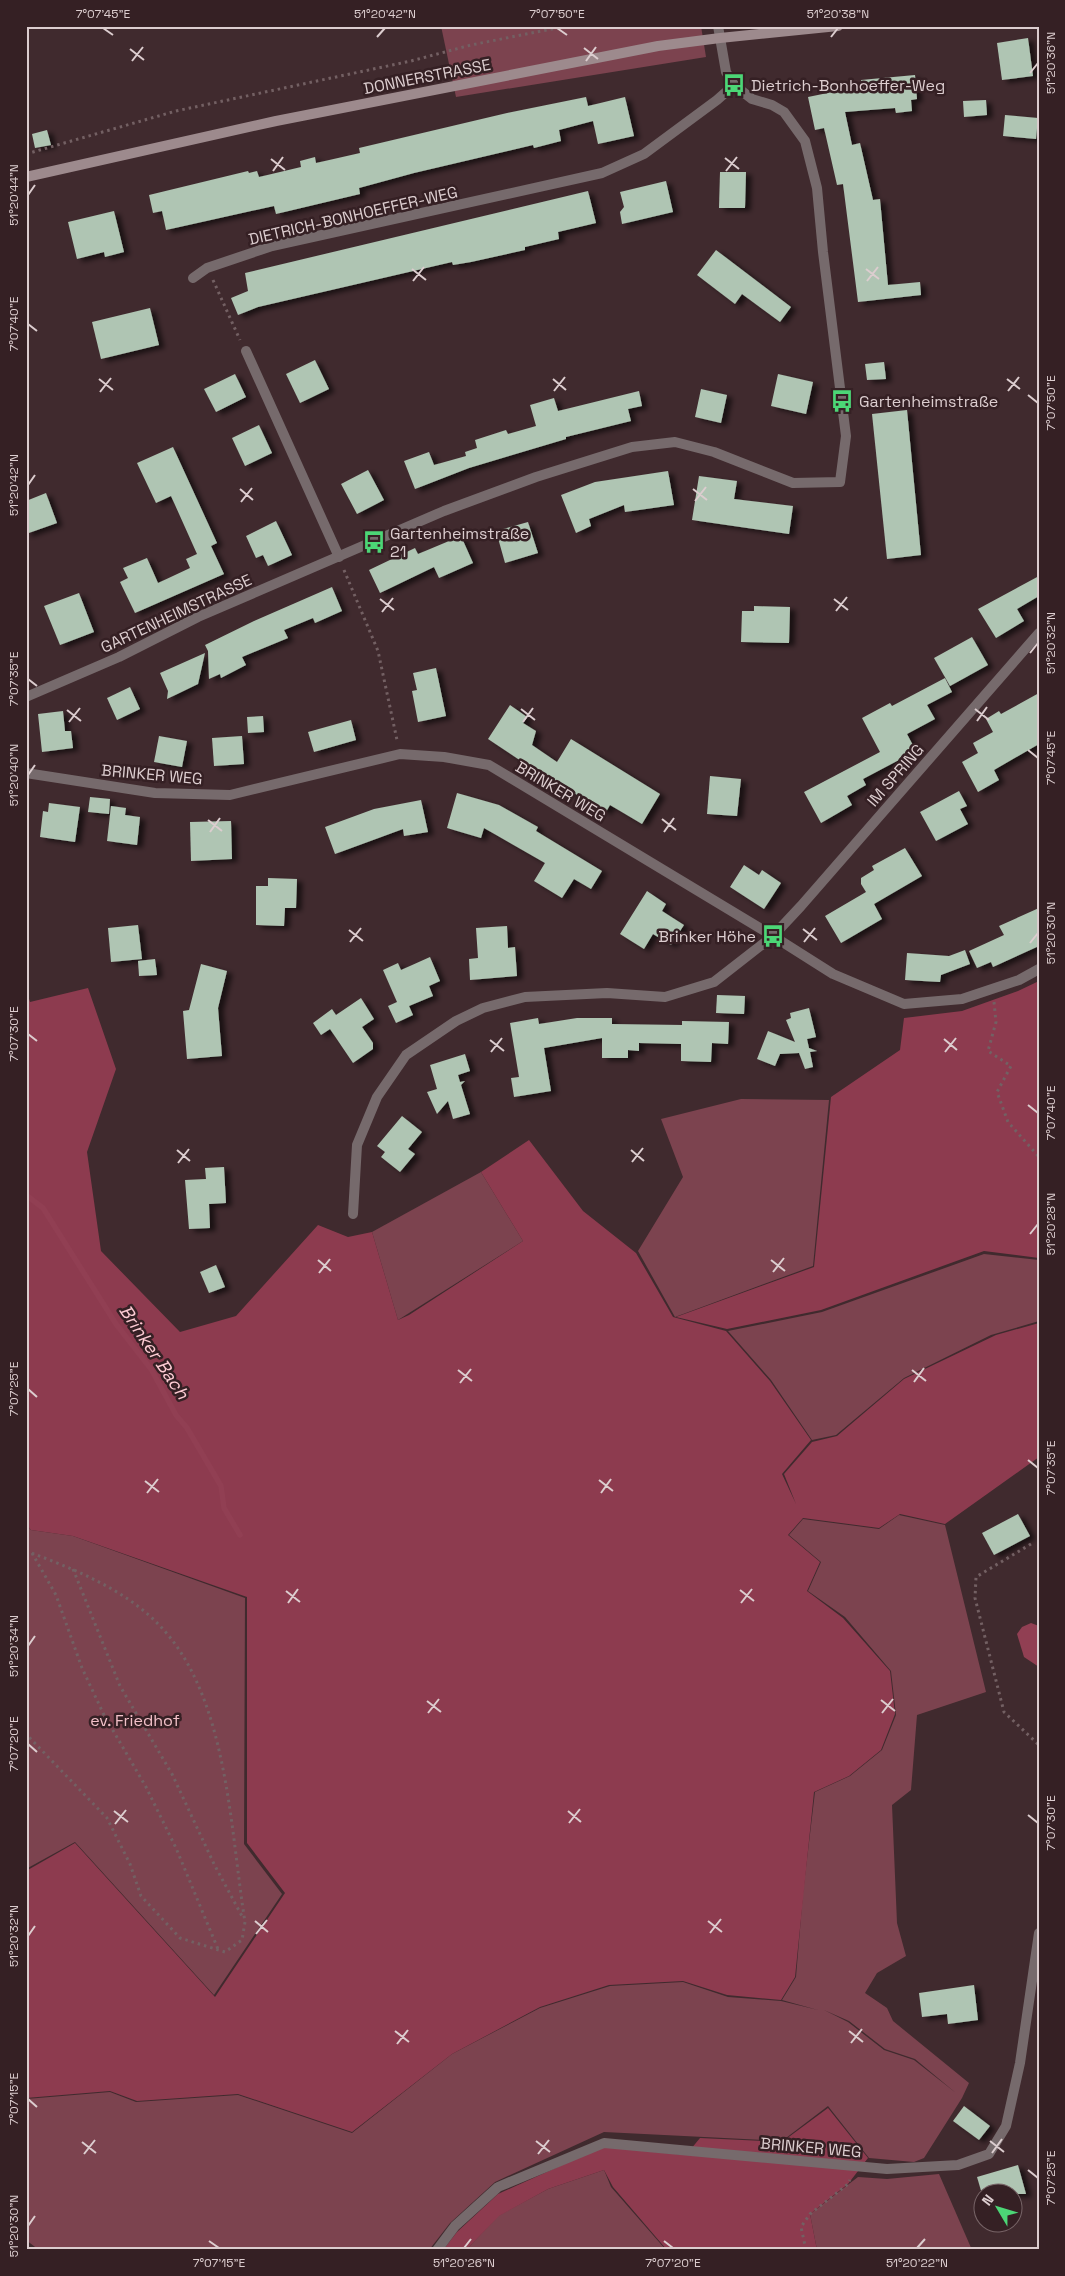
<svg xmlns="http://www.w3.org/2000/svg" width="1065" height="2276" font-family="'Space Grotesk',sans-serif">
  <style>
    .green { fill: #7c434f; fill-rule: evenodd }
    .forest { fill: #8d3b4f }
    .water { fill: #913f53 }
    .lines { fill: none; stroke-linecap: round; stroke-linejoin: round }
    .stream { stroke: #913f53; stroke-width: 5.5 }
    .building { fill: #afc5b3; filter: url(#shadow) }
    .path { stroke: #736063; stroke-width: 3; stroke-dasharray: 2.5 4; stroke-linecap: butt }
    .minor { stroke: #766a6c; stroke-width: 10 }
    .secondary { stroke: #9d8a8d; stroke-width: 10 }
    .ticks { fill: none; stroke: #dccdcf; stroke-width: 2 }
    .labels { text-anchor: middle; stroke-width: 5; stroke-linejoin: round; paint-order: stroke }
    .street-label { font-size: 16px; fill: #dccdcf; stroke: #352024 }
    .poi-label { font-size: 16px; fill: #dccdcf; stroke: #352024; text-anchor: start }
    .park-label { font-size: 16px; fill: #f3c1c9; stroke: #352024 }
    .water-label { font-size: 18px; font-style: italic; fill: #feccd4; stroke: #352024 }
    .neatline { fill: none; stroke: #dccdcf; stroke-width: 2 }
    .ticks-label { font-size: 12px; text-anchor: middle; fill: #dccdcf }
  </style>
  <defs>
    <filter id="shadow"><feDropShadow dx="5.5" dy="3" stdDeviation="2.5" flood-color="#0009"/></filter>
  </defs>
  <rect width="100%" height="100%" fill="#402a2e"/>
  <g class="green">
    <path d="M441,26H701L706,57L456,97Z"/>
    <path d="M741,1099L829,1100L813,1266L675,1317L638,1251L683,1177L661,1119Z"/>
    <path d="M481,1172L523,1241L398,1320L372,1232Z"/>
    <path d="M984,1254L1039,1260V1321L991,1335L904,1378L836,1435L812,1440L771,1380L728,1331L822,1312Z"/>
    <path d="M899,1515L945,1525L986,1692L917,1715L911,1790L892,1805L897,1923L906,1956L877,1973L865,1993L887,2008L893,2021L969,2083L962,2098L924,2158L914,2162L869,2158L828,2106L782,2141L604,2132L495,2182L450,2223L429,2250H39L26,2240V2099L110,2092L136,2102L238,2095L352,2133L452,2054L540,2008L610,1986L683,1982L728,1997L781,2001L818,2010L782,2000L796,1977L803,1893L815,1792L850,1776L882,1750L896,1715L891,1671L845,1617L808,1591L821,1562L789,1535L803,1519L879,1529ZM824,2010L849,2021L885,2049L915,2059L956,2093L914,2060L884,2050L848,2022Z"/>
    <path d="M26,1524L31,1530L73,1536L245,1598L244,1844L282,1894L214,1995L75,1842L26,1869Z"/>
    <path d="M604,2170L611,2187L666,2250H466L498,2216L548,2189Z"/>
    <path d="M939,2174L972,2250H817L810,2214L858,2177L887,2179Z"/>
  </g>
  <g class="forest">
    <path d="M1039,981V1258L984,1251L821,1310L727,1329L676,1317L814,1267L831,1097L900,1050L904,1018L962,1011L1018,991Z"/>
    <path d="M88,988L116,1069L87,1152L101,1251L180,1332L236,1316L318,1225L348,1237L372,1232L398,1320L409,1315L523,1241L481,1172L529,1140L583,1211L636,1253L673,1317L726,1331L770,1381L811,1440L782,1474L796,1504L784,1474L812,1442L837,1436L904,1379L996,1335L1039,1323V1457L945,1524L900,1514L879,1528L803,1518L788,1535L820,1562L807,1591L843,1618L890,1671L895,1714L881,1750L849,1776L814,1792L795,1977L781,2000L727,1995L683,1981L609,1985L540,2007L452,2054L352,2132L238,2094L137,2101L110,2091L26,2098V1871L75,1843L215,1997L285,1893L247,1843V1597L73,1536L31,1530L26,1524V989L30,1002Z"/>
    <path d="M828,2108L868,2158L848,2184L810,2214L817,2250H667L613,2187L604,2170L548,2189L499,2216L466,2250H443L457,2232L498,2194L602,2147L686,2155L700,2138L782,2142Z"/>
  </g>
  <path class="water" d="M1031,1623L1039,1626V1667L1024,1657L1017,1634L1022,1627Z"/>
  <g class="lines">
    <path class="stream" d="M26,1195L43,1208L116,1324L151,1369L176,1415L187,1428L221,1486L224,1508L240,1535"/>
  </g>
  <g class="building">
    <path d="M1028,38L1033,76L1002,80L997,43Z"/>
    <path d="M915,75L917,99L911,100L912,111L896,113L895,108L845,112L852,145L860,143L873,200L880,199L888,285L920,282L921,295L858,302L843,184L837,185L824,128L815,130L808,97L862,86L861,80Z"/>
    <path d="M586,97L588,106L625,97L634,136L598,144L593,121L559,130L561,141L534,148L533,145L414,173L359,188L360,194L276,214L274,206L166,230L162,211L153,213L149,195L248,171L249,173L257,171L259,177L301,167L300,161L315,157L316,163L360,153L359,148L507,113Z"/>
    <path d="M986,100L987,115L964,117L963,101Z"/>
    <path d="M1005,115L1038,118L1036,139L1003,136Z"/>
    <path d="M47,130L51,145L35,148L32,134Z"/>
    <path d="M720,172H746L745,208H719Z"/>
    <path d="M666,181L673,212L622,224L620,212L624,207L620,192Z"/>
    <path d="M588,191L596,223L558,232L559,239L525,247V250L471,262L453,265L452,262L258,307L238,315L231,298L248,291L245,273Z"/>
    <path d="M114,211L124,252L105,257L104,252L77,259L68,222Z"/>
    <path d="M716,250L791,307L780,322L742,294L735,304L697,275Z"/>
    <path d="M150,308L159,345L101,359L92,322Z"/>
    <path d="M315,360L329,389L300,403L286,374Z"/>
    <path d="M884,362L886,379L867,380L865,364Z"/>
    <path d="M235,374L246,397L216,412L204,389Z"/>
    <path d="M778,374L813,382L806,414L771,406Z"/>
    <path d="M701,389L727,395L721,423L695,417Z"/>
    <path d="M639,391L642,406L628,409L631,421L566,437V439L469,468L415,489L404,461L429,452L434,465L466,456L465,452L477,448L475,440L506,430L508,434L536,426L530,405L554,398L558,411Z"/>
    <path d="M907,410L921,555L887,559L872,414Z"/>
    <path d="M259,425L272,453L245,466L232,438Z"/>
    <path d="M173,447L217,543L211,546L224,574L135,613L120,582L128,578L123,568L147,558L158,583L190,568L186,559L197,554L171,496L156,503L137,463Z"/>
    <path d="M368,470L384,500L357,514L341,484Z"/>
    <path d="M668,471L674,505L625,512L624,505L589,519L591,526L576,533L561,495L595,482Z"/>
    <path d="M699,476L737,481L734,499L793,506L789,534L692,520Z"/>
    <path d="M46,493L57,523L26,534V501Z"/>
    <path d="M276,521L292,555L268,566L263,555L256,558L246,536Z"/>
    <path d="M528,522L538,553L505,563L496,531Z"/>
    <path d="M461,536L473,563L439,578L434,567L380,593L369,570L415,548L418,554Z"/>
    <path d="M1039,576V596L1017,609L1024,621L996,638L978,609Z"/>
    <path d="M332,587L342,611L315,623L313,618L284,630L288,638L242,657L246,665L221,678L220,674L209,679L208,651L205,645L254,621Z"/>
    <path d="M79,593L94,632L60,645L44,606Z"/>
    <path d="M754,606L790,607L789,643L741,642L742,611H754Z"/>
    <path d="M972,637L988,665L950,686L934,658Z"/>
    <path d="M205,653L198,684L167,699L168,691L160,673Z"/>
    <path d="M436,668L446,716L418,722L412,691L417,690L413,673Z"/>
    <path d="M945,678L952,692L927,705L935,719L907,734L916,751L863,779L866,785L847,796L852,805L821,823L804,792L880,752L862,718L890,703L892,706Z"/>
    <path d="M130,687L140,709L117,720L107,698Z"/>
    <path d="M1039,693V744L994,770L999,780L978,792L962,762L978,753L973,743L993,732L986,719L999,711L1001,714Z"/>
    <path d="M510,705L527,717L523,723L536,731L532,745L557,762L571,739L660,794L642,824L610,805L606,812L533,769L488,739Z"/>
    <path d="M63,711L65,731H71L73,748L42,752L38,714Z"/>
    <path d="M263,716L264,732L248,733L247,717Z"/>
    <path d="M351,720L356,740L314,752L308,732Z"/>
    <path d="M159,736L187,741L182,767L154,762Z"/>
    <path d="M242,736L244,764L214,766L212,738Z"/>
    <path d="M710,776L741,779L737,816L707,814Z"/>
    <path d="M959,791L967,806L960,809L968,824L936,841L920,812Z"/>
    <path d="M457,793L499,805L538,827L536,831L602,871L591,889L574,879L562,898L534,881L545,863L484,828L481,838L447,828Z"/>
    <path d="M90,797L110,799L109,814L88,812Z"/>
    <path d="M421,800L428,832L404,836L403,829L335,854L325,827L374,809Z"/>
    <path d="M49,803L80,807L75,842L40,837L43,811L48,812Z"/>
    <path d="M111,806L126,808L125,815L140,817L137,845L107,841Z"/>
    <path d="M231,821L232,859L191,861L190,822Z"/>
    <path d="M905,848L922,876L874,904L882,919L841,943L825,916L866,892L861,884V878L874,870L872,866Z"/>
    <path d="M744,865L759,875L762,870L781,883L764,909L730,887Z"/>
    <path d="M268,878L297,879L296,908H285L284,926L256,925V886H268Z"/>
    <path d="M647,891L666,904L662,911L684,925L671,945L653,934L644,949L620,934Z"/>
    <path d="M1039,908V946L993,967L991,962L977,968L969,951L1004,935L999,926Z"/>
    <path d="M138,925L142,959L111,962L108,928Z"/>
    <path d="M507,926L508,948L515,947L517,976L470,980L469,959L478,958L476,928Z"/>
    <path d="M965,950L970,964L941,975L940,982L905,980L907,953L949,956Z"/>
    <path d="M430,957L440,981L429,986L433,996L409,1006L413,1015L396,1023L388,1006L397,1002L383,970L398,963L401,970Z"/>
    <path d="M155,959L157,975L139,976L138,961Z"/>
    <path d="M201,964L227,971L218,1008L222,1056L187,1059L183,1011L189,1010Z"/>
    <path d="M717,995L745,996L744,1014L716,1013Z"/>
    <path d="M361,998L374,1019L362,1027L373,1043V1049L353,1063L330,1029L321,1035L313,1023L332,1009L336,1015Z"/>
    <path d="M809,1008L816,1037L807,1039L809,1048L817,1051L810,1052L813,1067L805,1069L799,1053L780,1054L775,1066L757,1059L768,1031L795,1042L786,1020L791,1018L790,1013Z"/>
    <path d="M538,1018L539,1024L577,1018H612V1024L682,1025V1021L729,1022L728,1044L712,1043L711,1062L681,1061V1044L639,1043V1051L628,1050V1058H602V1038L544,1048L551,1091L514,1097L511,1078L519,1077L510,1023Z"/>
    <path d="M465,1054L470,1071L458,1075L460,1082L465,1081L461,1085L470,1114L453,1119L448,1101L437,1114L427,1092L437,1089L430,1065Z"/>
    <path d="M402,1116L422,1132L408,1149L415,1154L400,1172L381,1157L385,1152L377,1146Z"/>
    <path d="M224,1167L226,1203L209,1204L210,1228L189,1229L185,1180L206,1179L205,1168Z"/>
    <path d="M216,1265L225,1287L209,1293L200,1272Z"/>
    <path d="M1018,1514L1030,1536L994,1555L982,1533Z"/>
    <path d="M974,1985L978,2020L948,2024L947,2014L922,2017L919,1993Z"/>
    <path d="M964,2106L990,2126L979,2140L953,2121Z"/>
    <path d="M1018,2165L1026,2194H982L977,2177Z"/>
  </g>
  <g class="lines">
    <g class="path">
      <path d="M26,154L176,111L411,61L471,45L567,26"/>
      <path d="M213,280L240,340"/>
      <path d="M344,570L378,651L397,740"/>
      <path d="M994,1002L996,1022L988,1051L1011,1066L997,1092L1008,1122L1039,1157"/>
      <path d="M1031,1544L976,1577L975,1598L1004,1712L1039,1745"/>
      <path d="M26,1551C72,1568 127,1590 161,1627C228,1698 230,1829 245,1922L242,1940L225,1952L180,1938L141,1896L130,1864L107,1818L26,1734"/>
      <path d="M32,1553L56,1595L82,1668L104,1715L146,1787L176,1848L218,1949"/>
      <path d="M73,1569L120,1686L172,1774L214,1864L243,1918"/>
      <path d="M806,2250L801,2227L810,2214L848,2184L850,2180"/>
    </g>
    <g class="minor">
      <path d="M193,278L207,268L272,246L602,173L644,154L717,100L734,85"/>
      <path d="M246,351L339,557"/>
      <path d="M26,697L119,657L198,617L444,511L536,477L632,447L675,442L714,452L793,483L840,482L846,436L823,252L817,188L805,141L784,112L772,105L752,99L734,85L726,72L718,26"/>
      <path d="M26,773L155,793L230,795L400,754L444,757L489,765L773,936L833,974L904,1004L962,999L1019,980L1039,969"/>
      <path d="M353,1214L357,1145L377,1097L406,1055L456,1021L483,1008L525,997L607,993L665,997L714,982L773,936L801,906L1039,633"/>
      <path d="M437,2250L455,2226L498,2187L604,2143L887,2169L958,2165L989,2154L1006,2126L1020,2063L1039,1933"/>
    </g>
    <path class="secondary" d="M26,177L276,121L658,46L720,38L838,26"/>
  </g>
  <path class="ticks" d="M103,28L113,35M557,28L567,35M377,37L385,28M831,37L838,28M584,48L598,59M130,49L144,60M132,61L143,47M586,61L596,47M1030,73L1038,63M725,158L739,169M271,159L285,170M273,171L283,157M726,171L737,157M28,195L35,185M412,269L426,280M866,269L879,279M413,281L424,267M867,281L878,267M28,324L37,331M99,379L113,390M553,379L566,390M1007,379L1020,389M554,391L565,377M1008,391L1019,377M100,392L111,378M1028,395L1038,403M28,485L35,475M240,489L253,500M693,489L707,500M695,501L706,487M241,502L252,488M380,599L394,610M834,599L848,610M836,611L847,597M382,612L393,598M1030,653L1038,643M28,679L37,686M521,709L535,720M975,709L989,720M67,710L81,721M977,721L987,707M69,722L80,708M523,722L533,708M1028,750L1038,758M28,775L35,765M662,819L676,830M208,820L222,831M210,832L220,818M664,832L674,818M803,929L817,940M349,930L363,941M350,942L361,928M804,942L815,928M1030,943L1038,933M28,1034L37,1041M944,1039L957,1050M490,1040L504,1051M491,1052L502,1038M945,1052L956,1038M1028,1105L1038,1113M177,1150L190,1161M631,1150L644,1161M632,1162L643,1148M178,1163L189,1149M1030,1234L1038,1224M318,1260L331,1271M771,1260L785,1271M773,1272L784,1258M319,1273L330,1259M458,1370L472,1381M912,1370L926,1381M914,1382L924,1368M460,1383L471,1369M28,1389L37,1397M1028,1460L1038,1468M599,1480L613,1491M145,1481L159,1492M147,1493L158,1479M601,1493L611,1479M740,1590L754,1601M286,1591L300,1602M288,1603L298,1589M741,1603L752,1589M28,1646L35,1636M881,1700L895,1711M427,1701L441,1712M428,1713L439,1699M882,1713L893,1699M28,1744L37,1752M114,1811L128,1822M568,1811L581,1822M1028,1815L1038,1823M569,1823L580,1809M115,1824L126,1810M255,1921L268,1932M708,1921L722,1932M710,1933L721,1919M256,1934L267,1920M28,1936L35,1926M395,2031L409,2042M849,2031L863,2042M851,2043L862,2029M397,2044L408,2030M28,2099L37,2107M536,2141L550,2152M990,2141L1004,2152M82,2142L96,2153M992,2153L1002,2139M84,2154L95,2140M538,2154L549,2140M1028,2170L1038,2178M28,2226L35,2216M209,2241L219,2248M664,2241L673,2248M464,2248L471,2239M917,2248L925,2239"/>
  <defs>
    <symbol id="bus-bare" viewBox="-9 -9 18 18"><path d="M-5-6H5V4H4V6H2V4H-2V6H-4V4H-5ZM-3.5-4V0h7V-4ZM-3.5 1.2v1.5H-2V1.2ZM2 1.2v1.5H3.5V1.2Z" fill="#4cd676" stroke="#352024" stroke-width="2.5" paint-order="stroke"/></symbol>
  </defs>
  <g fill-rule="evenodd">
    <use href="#bus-bare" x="718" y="69" width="32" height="32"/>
    <use href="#bus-bare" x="826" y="385" width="32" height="32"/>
    <use href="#bus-bare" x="358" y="526" width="32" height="32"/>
    <use href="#bus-bare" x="757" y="920" width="32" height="32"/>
  </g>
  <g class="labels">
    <g class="street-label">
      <text transform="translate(427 76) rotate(-11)" y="6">DONNERSTRASSE</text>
      <text transform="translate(353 215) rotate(-13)" y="6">DIETRICH-BONHOEFFER-WEG</text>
      <text transform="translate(176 613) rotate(-25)" y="6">GARTENHEIMSTRASSE</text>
      <text transform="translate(152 774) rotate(5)" y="6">BRINKER WEG</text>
      <text transform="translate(895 775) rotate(-49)" y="6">IM SPRING</text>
      <text transform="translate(561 791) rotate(31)" y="6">BRINKER WEG</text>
      <text transform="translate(811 2147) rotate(5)" y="6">BRINKER WEG</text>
    </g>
    <g class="poi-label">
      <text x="751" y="91">Dietrich-Bonhoeffer-Weg</text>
      <text x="859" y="407">Gartenheimstraße</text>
      <text x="390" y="539">Gartenheimstraße<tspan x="390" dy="18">21</tspan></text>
      <text x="756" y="942" text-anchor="end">Brinker Höhe</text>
    </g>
    <g class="park-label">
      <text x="135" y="1726">ev. Friedhof</text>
    </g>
    <g class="water-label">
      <text transform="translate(154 1352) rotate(56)" y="6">Brinker Bach</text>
    </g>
  </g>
  <rect width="1065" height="2276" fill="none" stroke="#352024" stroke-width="55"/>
  <g transform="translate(998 2208) rotate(308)"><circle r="24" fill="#352024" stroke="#786568"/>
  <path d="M0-4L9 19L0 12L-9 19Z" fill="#4cd676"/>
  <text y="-8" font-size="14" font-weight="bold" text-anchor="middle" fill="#dccdcf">N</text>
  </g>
  <rect x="28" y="28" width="1010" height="2220" class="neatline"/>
  <g class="ticks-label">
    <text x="103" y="18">7°07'45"E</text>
    <text x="385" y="18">51°20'42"N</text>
    <text x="557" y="18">7°07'50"E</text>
    <text x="838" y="18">51°20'38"N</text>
    <text transform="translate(1051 63) rotate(-90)" y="4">51°20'36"N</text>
    <text transform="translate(14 195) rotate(-90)" y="4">51°20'44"N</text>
    <text transform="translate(14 324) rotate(-90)" y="4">7°07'40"E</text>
    <text transform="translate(1051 403) rotate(-90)" y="4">7°07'50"E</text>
    <text transform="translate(14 485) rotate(-90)" y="4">51°20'42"N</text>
    <text transform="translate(1051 643) rotate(-90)" y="4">51°20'32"N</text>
    <text transform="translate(14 679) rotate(-90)" y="4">7°07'35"E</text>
    <text transform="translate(1051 758) rotate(-90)" y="4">7°07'45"E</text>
    <text transform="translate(14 775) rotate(-90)" y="4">51°20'40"N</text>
    <text transform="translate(1051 933) rotate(-90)" y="4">51°20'30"N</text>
    <text transform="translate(14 1034) rotate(-90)" y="4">7°07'30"E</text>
    <text transform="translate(1051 1113) rotate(-90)" y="4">7°07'40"E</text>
    <text transform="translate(1051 1224) rotate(-90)" y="4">51°20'28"N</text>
    <text transform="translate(14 1389) rotate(-90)" y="4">7°07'25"E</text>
    <text transform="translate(1051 1468) rotate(-90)" y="4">7°07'35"E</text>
    <text transform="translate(14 1646) rotate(-90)" y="4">51°20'34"N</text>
    <text transform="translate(14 1744) rotate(-90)" y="4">7°07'20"E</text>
    <text transform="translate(1051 1823) rotate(-90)" y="4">7°07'30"E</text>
    <text transform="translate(14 1936) rotate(-90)" y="4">51°20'32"N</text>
    <text transform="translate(14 2099) rotate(-90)" y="4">7°07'15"E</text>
    <text transform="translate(1051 2178) rotate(-90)" y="4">7°07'25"E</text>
    <text transform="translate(14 2226) rotate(-90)" y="4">51°20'30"N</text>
    <text x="219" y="2267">7°07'15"E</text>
    <text x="464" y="2267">51°20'26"N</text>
    <text x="673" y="2267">7°07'20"E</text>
    <text x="917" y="2267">51°20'22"N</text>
  </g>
</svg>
